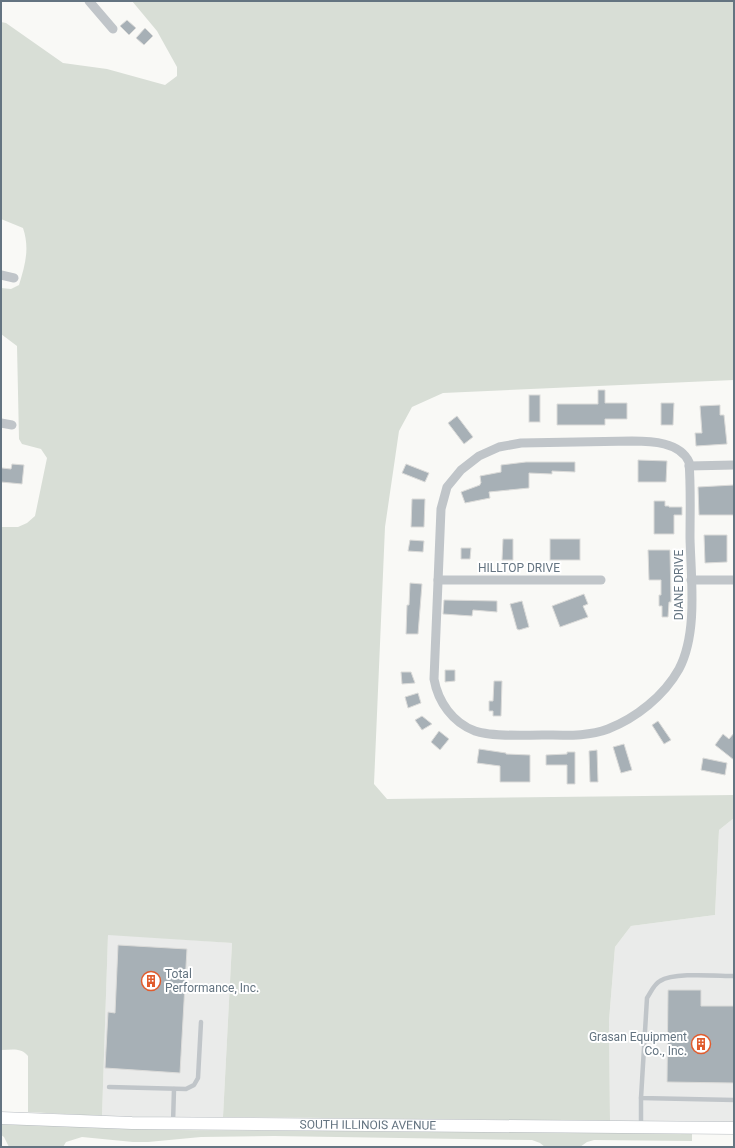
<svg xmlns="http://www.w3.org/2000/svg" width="735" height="1148" font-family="Roboto,sans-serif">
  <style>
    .built { fill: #eaebea }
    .green { fill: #d8ded6 }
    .building { fill: #a7b0b6; stroke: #dbdbd9 }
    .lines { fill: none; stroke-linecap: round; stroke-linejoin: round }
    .secondary-casing { stroke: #b5babf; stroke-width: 13 }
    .service { stroke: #c0c5c9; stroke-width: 4.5 }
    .minor { stroke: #c0c5c9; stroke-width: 9 }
    .secondary { stroke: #fff; stroke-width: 12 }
    .labels { text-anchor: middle; stroke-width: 4; stroke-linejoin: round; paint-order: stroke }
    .street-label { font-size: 12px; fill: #647481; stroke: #fff }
    .poi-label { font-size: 12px; fill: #647481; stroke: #fff; text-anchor: start }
  </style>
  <rect width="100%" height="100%" fill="#f9f9f6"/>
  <g class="built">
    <path d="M734,818V1122L610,1121L609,1021L615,947L631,926L715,915L719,830Z"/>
    <path d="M108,934L232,943L223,1117L146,1118L102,1116Z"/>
  </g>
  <g class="green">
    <path d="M132,1H734V380L443,393L412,407L399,431L385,527L374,784L387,799L734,795V818L719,830L715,915L631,926L615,947L609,1021L610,1121L223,1117L232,943L108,935L102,1116L28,1112V1056C21,1047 11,1050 1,1050V527H18L27,523L35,516L47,458L41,449L22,444L19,439L17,346L1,334V288L11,289L19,285C25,265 30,249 23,228L1,219V22L6,23L63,63L107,69L165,85L177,76V67L157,31Z"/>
    <path d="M1,1124L176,1130L692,1133V1141L594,1140L587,1142L580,1147H545L540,1143L532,1140L274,1136L201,1137L148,1142H133L82,1137L66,1142L63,1147H9L4,1137L1,1135Z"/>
  </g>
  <g class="building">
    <path d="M127,20L136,28L129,35L120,26Z"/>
    <path d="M145,28L153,36L144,45L136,38Z"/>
    <path d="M598,390H605V403H627V419H605V425H557V404H598Z"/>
    <rect x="529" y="395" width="11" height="27"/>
    <path d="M661,403H674L673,425H661Z"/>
    <path d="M720,405V415H724L727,444L696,446L695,433H702L700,406Z"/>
    <path d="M457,416L473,437L464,444L448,423Z"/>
    <path d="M638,460L667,461L666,482H638Z"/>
    <path d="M526,462H575V472L552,471V474L529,473V488L489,492L490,498L465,503L461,492L480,485V484L481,483L480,476L501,472V465Z"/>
    <path d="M12,464L24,465L22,484L1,482V469L2,468L11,469Z"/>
    <path d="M406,464L429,473L425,482L402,473Z"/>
    <path d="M734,485V515H699L698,487Z"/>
    <path d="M412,499H425L424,527H411Z"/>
    <path d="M654,501H665V506H669V507H682V515H674V534H654Z"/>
    <path d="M704,535H727V562L705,563Z"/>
    <path d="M503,539H513V560H502Z"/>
    <rect x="550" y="539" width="30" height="21"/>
    <path d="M410,540L424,541L423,552L408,551Z"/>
    <path d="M461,548H471L470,559H461Z"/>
    <path d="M648,550H670L671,602H669L668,617H662V606H659V595H661V580H649Z"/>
    <path d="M410,583L422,584L418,634H406L407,605H409Z"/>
    <path d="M584,594L588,604L583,606L588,617L560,627L552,606Z"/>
    <path d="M444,600L497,601V612L473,610L472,616L443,614Z"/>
    <path d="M522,601L529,627L519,630L517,629L510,604Z"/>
    <path d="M445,670H455V681L445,682Z"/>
    <path d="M401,672H411L415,683L402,684Z"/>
    <path d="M494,681H502L501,716H493V711H489V701H493Z"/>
    <path d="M418,693L421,703L408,708L405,697Z"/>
    <path d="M422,716L432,724L422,730L415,720Z"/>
    <path d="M658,721L671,740L664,744L652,725Z"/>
    <path d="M439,731L449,739L440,750L431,742Z"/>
    <path d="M734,733V760L715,745L723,734L729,739Z"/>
    <path d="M624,744L632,770L621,773L613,747Z"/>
    <path d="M479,749L506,753V754L530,755V782H500V766L477,763Z"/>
    <path d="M597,750L598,782H590L589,751Z"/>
    <path d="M567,752H575V784H567V765H546V755L567,754Z"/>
    <path d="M703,758L727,763L725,775L701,770Z"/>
    <path d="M118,945L187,949L180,1073L105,1068L108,1012L115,1013Z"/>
    <path d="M668,990H701V1006H734V1083L667,1082Z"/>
  </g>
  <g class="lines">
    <defs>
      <g id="secondary">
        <path id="s1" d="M1,1118L132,1123L734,1128"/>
      </g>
    </defs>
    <use href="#secondary" class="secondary-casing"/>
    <g class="service">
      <path d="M734,976C717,976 674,972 660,981C654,984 651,992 647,998L641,1098L734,1100"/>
      <path d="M109,1087L186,1089L194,1085L198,1078L201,1022"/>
      <path d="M173,1123L174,1089"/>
      <path d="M641,1126V1098"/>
    </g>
    <g class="minor">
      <path d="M89,1L113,29"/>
      <path d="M1,275L14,278"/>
      <path d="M1,423L12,425"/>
      <path d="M632,441C651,441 680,442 689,462C691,487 690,513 690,538C691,579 698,633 679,669C664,696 636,718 608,729C587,737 564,735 542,735C523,735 492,737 475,731C453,723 438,702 434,679L441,509L447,487L461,470L479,456L499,447L521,443Z"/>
      <path d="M689,466L734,465"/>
      <path d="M438,580H601"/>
      <path d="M691,580H734"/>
    </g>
    <use href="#secondary" class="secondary"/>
  </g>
  <defs>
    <symbol id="building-ring" viewBox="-11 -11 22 22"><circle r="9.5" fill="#fff" stroke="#e15c2e" stroke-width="1.5"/><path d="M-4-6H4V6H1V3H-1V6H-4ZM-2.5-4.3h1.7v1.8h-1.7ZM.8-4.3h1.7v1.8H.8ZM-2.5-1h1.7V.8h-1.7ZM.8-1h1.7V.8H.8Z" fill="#e15c2e"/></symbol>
  </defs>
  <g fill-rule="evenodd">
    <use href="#building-ring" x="140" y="970" width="22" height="22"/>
    <use href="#building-ring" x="690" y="1033" width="22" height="22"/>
  </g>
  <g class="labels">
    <g class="street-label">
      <text x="519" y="572">HILLTOP DRIVE</text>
      <text transform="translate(679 585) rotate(-90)" y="4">DIANE DRIVE</text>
      <text dy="4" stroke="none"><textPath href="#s1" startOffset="367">SOUTH ILLINOIS AVENUE</textPath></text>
    </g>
    <g class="poi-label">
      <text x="165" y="978">Total<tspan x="165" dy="14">Performance, Inc.</tspan></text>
      <text x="687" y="1041" text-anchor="end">Grasan Equipment<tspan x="687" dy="14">Co., Inc.</tspan></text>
    </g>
  </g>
  <rect width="735" height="1148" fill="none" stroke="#647481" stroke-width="4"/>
</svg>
